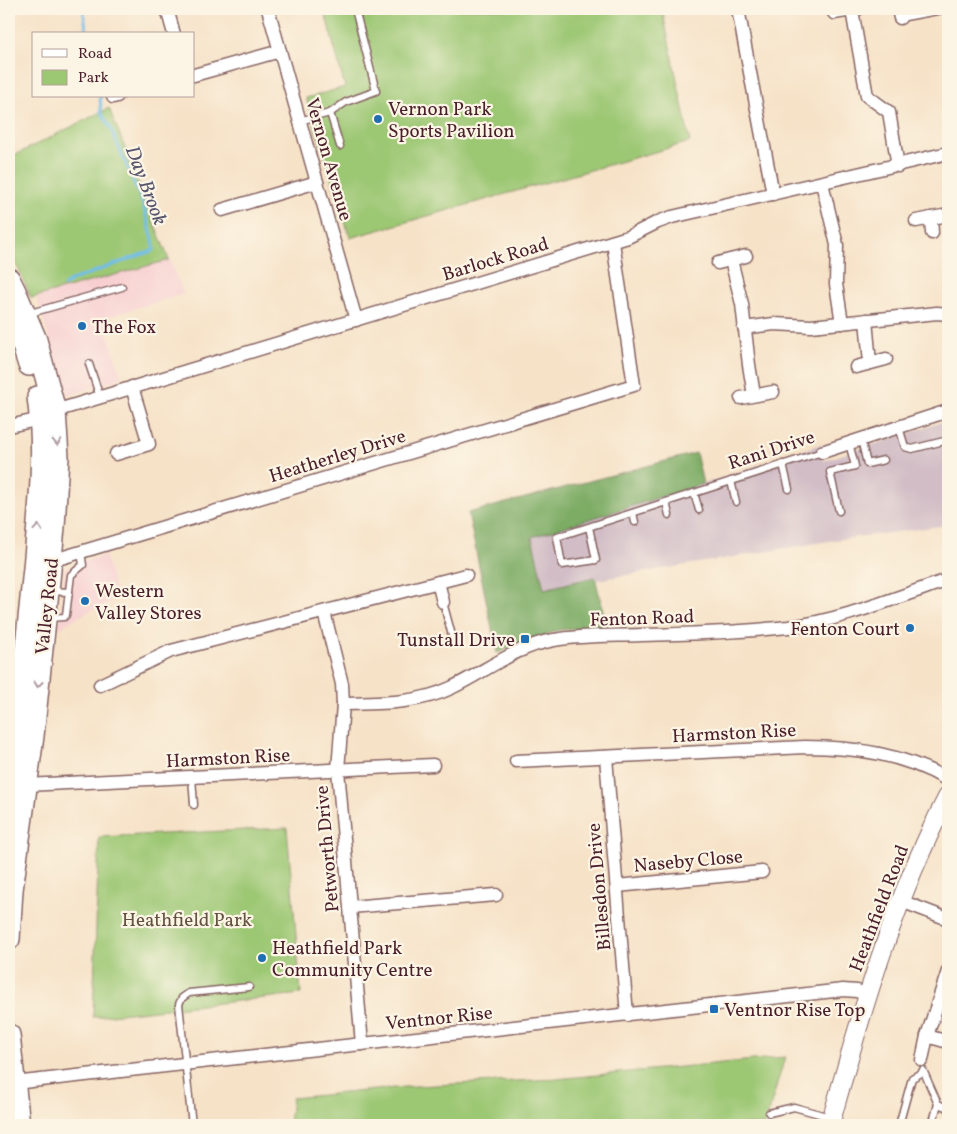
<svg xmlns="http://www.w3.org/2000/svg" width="957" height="1134" font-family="Vollkorn,serif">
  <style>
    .built { fill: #f7cfd1 }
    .industrial { fill: #d2bdc6 }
    .green { fill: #9cc773; stroke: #73734f }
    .forest { fill: #7dac65; stroke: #646648 }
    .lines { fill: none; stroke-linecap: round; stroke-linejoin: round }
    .stream { stroke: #70bdea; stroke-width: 3 }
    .service-casing { stroke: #866362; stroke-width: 9 }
    .minor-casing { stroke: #866362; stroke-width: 15 }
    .secondary-casing { stroke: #866362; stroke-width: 20 }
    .trunk-casing { stroke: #866362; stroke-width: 24 }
    .service { stroke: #fff; stroke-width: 6 }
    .minor { stroke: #fff; stroke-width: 12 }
    .secondary { stroke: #fff; stroke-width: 18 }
    .trunk { stroke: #fff; stroke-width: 21 }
    .oneway { stroke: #ae9aa0 }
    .poi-dot { fill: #1f6fb2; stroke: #fcf5e5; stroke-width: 2 }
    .labels { text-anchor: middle; stroke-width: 4.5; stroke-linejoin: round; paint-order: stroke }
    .poi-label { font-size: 19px; fill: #4a1f2b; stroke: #fcf5e5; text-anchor: start }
    .street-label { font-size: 19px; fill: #4a1f2b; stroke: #fcf5e5 }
    .park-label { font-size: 19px; fill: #635141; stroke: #fcf5e5 }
    .water-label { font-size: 20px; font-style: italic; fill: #57566e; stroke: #fcf5e5 }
  </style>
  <rect width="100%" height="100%" fill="#fcf5e5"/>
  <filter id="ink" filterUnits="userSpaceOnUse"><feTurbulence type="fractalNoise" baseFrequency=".02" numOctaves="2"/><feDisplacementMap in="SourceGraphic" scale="10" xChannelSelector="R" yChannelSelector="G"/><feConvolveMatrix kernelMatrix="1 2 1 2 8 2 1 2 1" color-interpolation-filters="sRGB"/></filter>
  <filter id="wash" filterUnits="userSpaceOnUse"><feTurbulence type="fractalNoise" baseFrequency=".0096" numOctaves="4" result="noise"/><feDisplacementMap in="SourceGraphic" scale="20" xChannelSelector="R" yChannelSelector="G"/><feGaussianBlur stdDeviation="1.12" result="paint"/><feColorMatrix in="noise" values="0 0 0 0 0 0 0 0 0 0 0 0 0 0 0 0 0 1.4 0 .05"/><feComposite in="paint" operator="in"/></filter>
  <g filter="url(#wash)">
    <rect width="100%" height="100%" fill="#f6e2c7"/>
    <g class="built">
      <path d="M169,260L184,294L103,318L122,378L70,395L66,393L36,296Z"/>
      <path d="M105,555L117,598L74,619L59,629L65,568Z"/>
    </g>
    <path class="industrial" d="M942,422H948V525L835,540L544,589L532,537L703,484L821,444L823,461Z"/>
    <g class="green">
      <path d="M324,9H662L690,142L350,238L306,98L345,87Z"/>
      <path d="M109,108L169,260L31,298L19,270L9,252V242L15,237L9,213V158Z"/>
      <path d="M287,828L301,994L93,1017L99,837Z"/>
      <path d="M785,1057L765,1125H289L292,1098L416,1086L556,1079Z"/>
    </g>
    <path class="forest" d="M696,453L703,484L532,537L544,589L595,577L607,627L559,630L497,653L468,513Z"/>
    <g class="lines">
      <g class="stream">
        <path d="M83,9L87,34"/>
        <path d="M64,286L72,280L154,250L153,239L142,202L111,129L101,112L100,96"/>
      </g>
    </g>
  </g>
  <g filter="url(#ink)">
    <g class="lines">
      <defs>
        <g id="service">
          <path d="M900,18L948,9"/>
          <path d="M330,113L340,146"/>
          <path d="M299,121L330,113L346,102L376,91L355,9"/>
          <path d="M27,314L122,287"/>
          <path d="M89,364L100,397"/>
          <path d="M899,427L905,447L912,449L948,440"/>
          <path d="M861,439L867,464L884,460"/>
          <path d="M783,464L789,489"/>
          <path d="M731,481L736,502"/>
          <path d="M694,493L699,510"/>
          <path d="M666,502L669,515"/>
          <path d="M839,511L830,472L855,466L849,443"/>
          <path d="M633,513L635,522"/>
          <path d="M589,527L596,560L562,565L557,537L822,452"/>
          <path d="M51,591L69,592"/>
          <path d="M443,602L454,643"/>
          <path d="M48,618L64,617L66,615L71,575L83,565L81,552"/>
          <path d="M192,777L194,805"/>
          <path d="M923,1070L938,1104L948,1108"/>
          <path d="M769,1113L794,1107L830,1117"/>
          <path d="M192,1125L179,1004L182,998L189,993L249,987"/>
          <path d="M899,1125L912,1078L923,1072"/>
          <path d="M932,1125L938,1104"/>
        </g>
        <g id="minor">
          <path d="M167,9L174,34"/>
          <path d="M268,9L356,320"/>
          <path d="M738,9L773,194"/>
          <path d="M898,9L900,18"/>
          <path d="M852,10L867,96L889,112L898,166"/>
          <path d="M834,13L858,9"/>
          <path d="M194,75L280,51"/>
          <path d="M113,97L117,96"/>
          <path d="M822,183L837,245L836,284L842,323"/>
          <path d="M222,210L317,182"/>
          <path d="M931,218L932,233"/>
          <path d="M916,221L948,215"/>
          <path d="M731,260L742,304L749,365L754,395"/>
          <path d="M718,263L746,256"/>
          <path d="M866,320L870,363"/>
          <path d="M744,328L774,324L811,326L937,313L948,314"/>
          <path d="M856,367L886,359"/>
          <path d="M741,398L773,392"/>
          <path d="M55,411L628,237L658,222L672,217L948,153"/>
          <path d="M9,426L41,419"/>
          <path d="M822,452L948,411"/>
          <path d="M116,454L149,444L132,387"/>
          <path d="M51,561L634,385L613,242"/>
          <path d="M438,582L443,602"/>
          <path d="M324,612L342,684L343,704L338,770L362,1044"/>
          <path d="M100,685L171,651L466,575"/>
          <path d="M343,704C380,703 417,704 451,688C485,672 516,646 554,640C582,635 612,636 641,635C690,634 739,632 788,627C844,620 896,597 948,580"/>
          <path d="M606,757L627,1015"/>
          <path d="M516,761L805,747C855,747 904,754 948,780"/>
          <path d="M26,785L433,765"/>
          <path d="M617,886L762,872"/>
          <path d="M901,901L948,919"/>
          <path d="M350,907L496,895"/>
          <path d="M927,1036L948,1042"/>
          <path d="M922,1060L927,1036L948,971"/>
          <path d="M14,1083L843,990L857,991L868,995"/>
        </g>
        <path id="secondary" d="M830,1125C861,1013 894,899 948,796"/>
        <g id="trunk">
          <path d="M9,279L15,291L36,340L55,411L58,457L54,527L48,591L33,736L12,890L9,939"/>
          <path d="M9,315L23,346L29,365"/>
          <path d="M9,785C19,713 27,641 34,568C39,512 46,453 38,397"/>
          <path d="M9,1035L19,1125"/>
        </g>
      </defs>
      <use href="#service" class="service-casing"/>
      <use href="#minor" class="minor-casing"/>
      <use href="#secondary" class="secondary-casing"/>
      <use href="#trunk" class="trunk-casing"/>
      <use href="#service" class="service"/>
      <use href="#minor" class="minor"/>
      <use href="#secondary" class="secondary"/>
      <use href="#trunk" class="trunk"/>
    </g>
    <defs><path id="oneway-chevron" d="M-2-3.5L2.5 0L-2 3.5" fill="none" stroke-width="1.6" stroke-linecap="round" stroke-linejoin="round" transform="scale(1.25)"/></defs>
    <g class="oneway">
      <use href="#oneway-chevron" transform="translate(57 442) rotate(88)"/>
      <use href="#oneway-chevron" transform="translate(38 528) rotate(-85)"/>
      <use href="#oneway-chevron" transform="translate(38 684) rotate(96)"/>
    </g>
  </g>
  <g class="poi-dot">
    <circle cx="378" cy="119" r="5"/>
    <circle cx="82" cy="326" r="5"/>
    <circle cx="85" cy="601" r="5"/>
    <circle cx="910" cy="628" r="5"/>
    <rect x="520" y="634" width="10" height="10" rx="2.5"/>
    <circle cx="262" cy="958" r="5"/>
    <rect x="709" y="1004" width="10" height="10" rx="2.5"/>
  </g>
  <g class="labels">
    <g class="poi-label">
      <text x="388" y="115">Vernon Park<tspan x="388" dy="22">Sports Pavilion</tspan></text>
      <text x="92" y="333">The Fox</text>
      <text x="95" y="597">Western<tspan x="95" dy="22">Valley Stores</tspan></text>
      <text x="900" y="635" text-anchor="end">Fenton Court</text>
      <text x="515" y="646" text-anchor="end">Tunstall Drive</text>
      <text x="272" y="954">Heathfield Park<tspan x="272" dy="22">Community Centre</tspan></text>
      <text x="724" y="1016">Ventnor Rise Top</text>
    </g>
    <g class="street-label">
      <text transform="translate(330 159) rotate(74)" y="7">Vernon Avenue</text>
      <text transform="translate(495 258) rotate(-17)" y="7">Barlock Road</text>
      <text transform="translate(771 449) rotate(-18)" y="7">Rani Drive</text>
      <text transform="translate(337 455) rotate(-17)" y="7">Heatherley Drive</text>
      <text transform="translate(46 606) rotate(-84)" y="7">Valley Road</text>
      <text transform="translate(642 617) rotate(-2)" y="7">Fenton Road</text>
      <text transform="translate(734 732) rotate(-3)" y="7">Harmston Rise</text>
      <text transform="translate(228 757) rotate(-3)" y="7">Harmston Rise</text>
      <text transform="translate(326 849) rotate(-95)" y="7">Petworth Drive</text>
      <text transform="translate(688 860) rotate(-5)" y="7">Naseby Close</text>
      <text transform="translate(598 887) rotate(-95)" y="7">Billesdon Drive</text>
      <text transform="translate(878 908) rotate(-69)" y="7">Heathfield Road</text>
      <text transform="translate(439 1017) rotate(-6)" y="7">Ventnor Rise</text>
    </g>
    <g class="park-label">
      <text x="187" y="926">Heathfield Park</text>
    </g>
    <g class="water-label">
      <text transform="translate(147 185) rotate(69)" y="7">Day Brook</text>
    </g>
  </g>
  <rect width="957" height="1134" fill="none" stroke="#fcf5e5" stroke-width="30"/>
  <rect x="32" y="32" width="162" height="65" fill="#fcf5e5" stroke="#b59f9b"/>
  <rect x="42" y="49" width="25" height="8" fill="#ffffff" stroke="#b59f9b"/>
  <text x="78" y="58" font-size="15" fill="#4a1f2b">Road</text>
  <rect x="42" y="70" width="25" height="15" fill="#9cc773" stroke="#b59f9b"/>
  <text x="78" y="82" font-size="15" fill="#4a1f2b">Park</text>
</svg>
